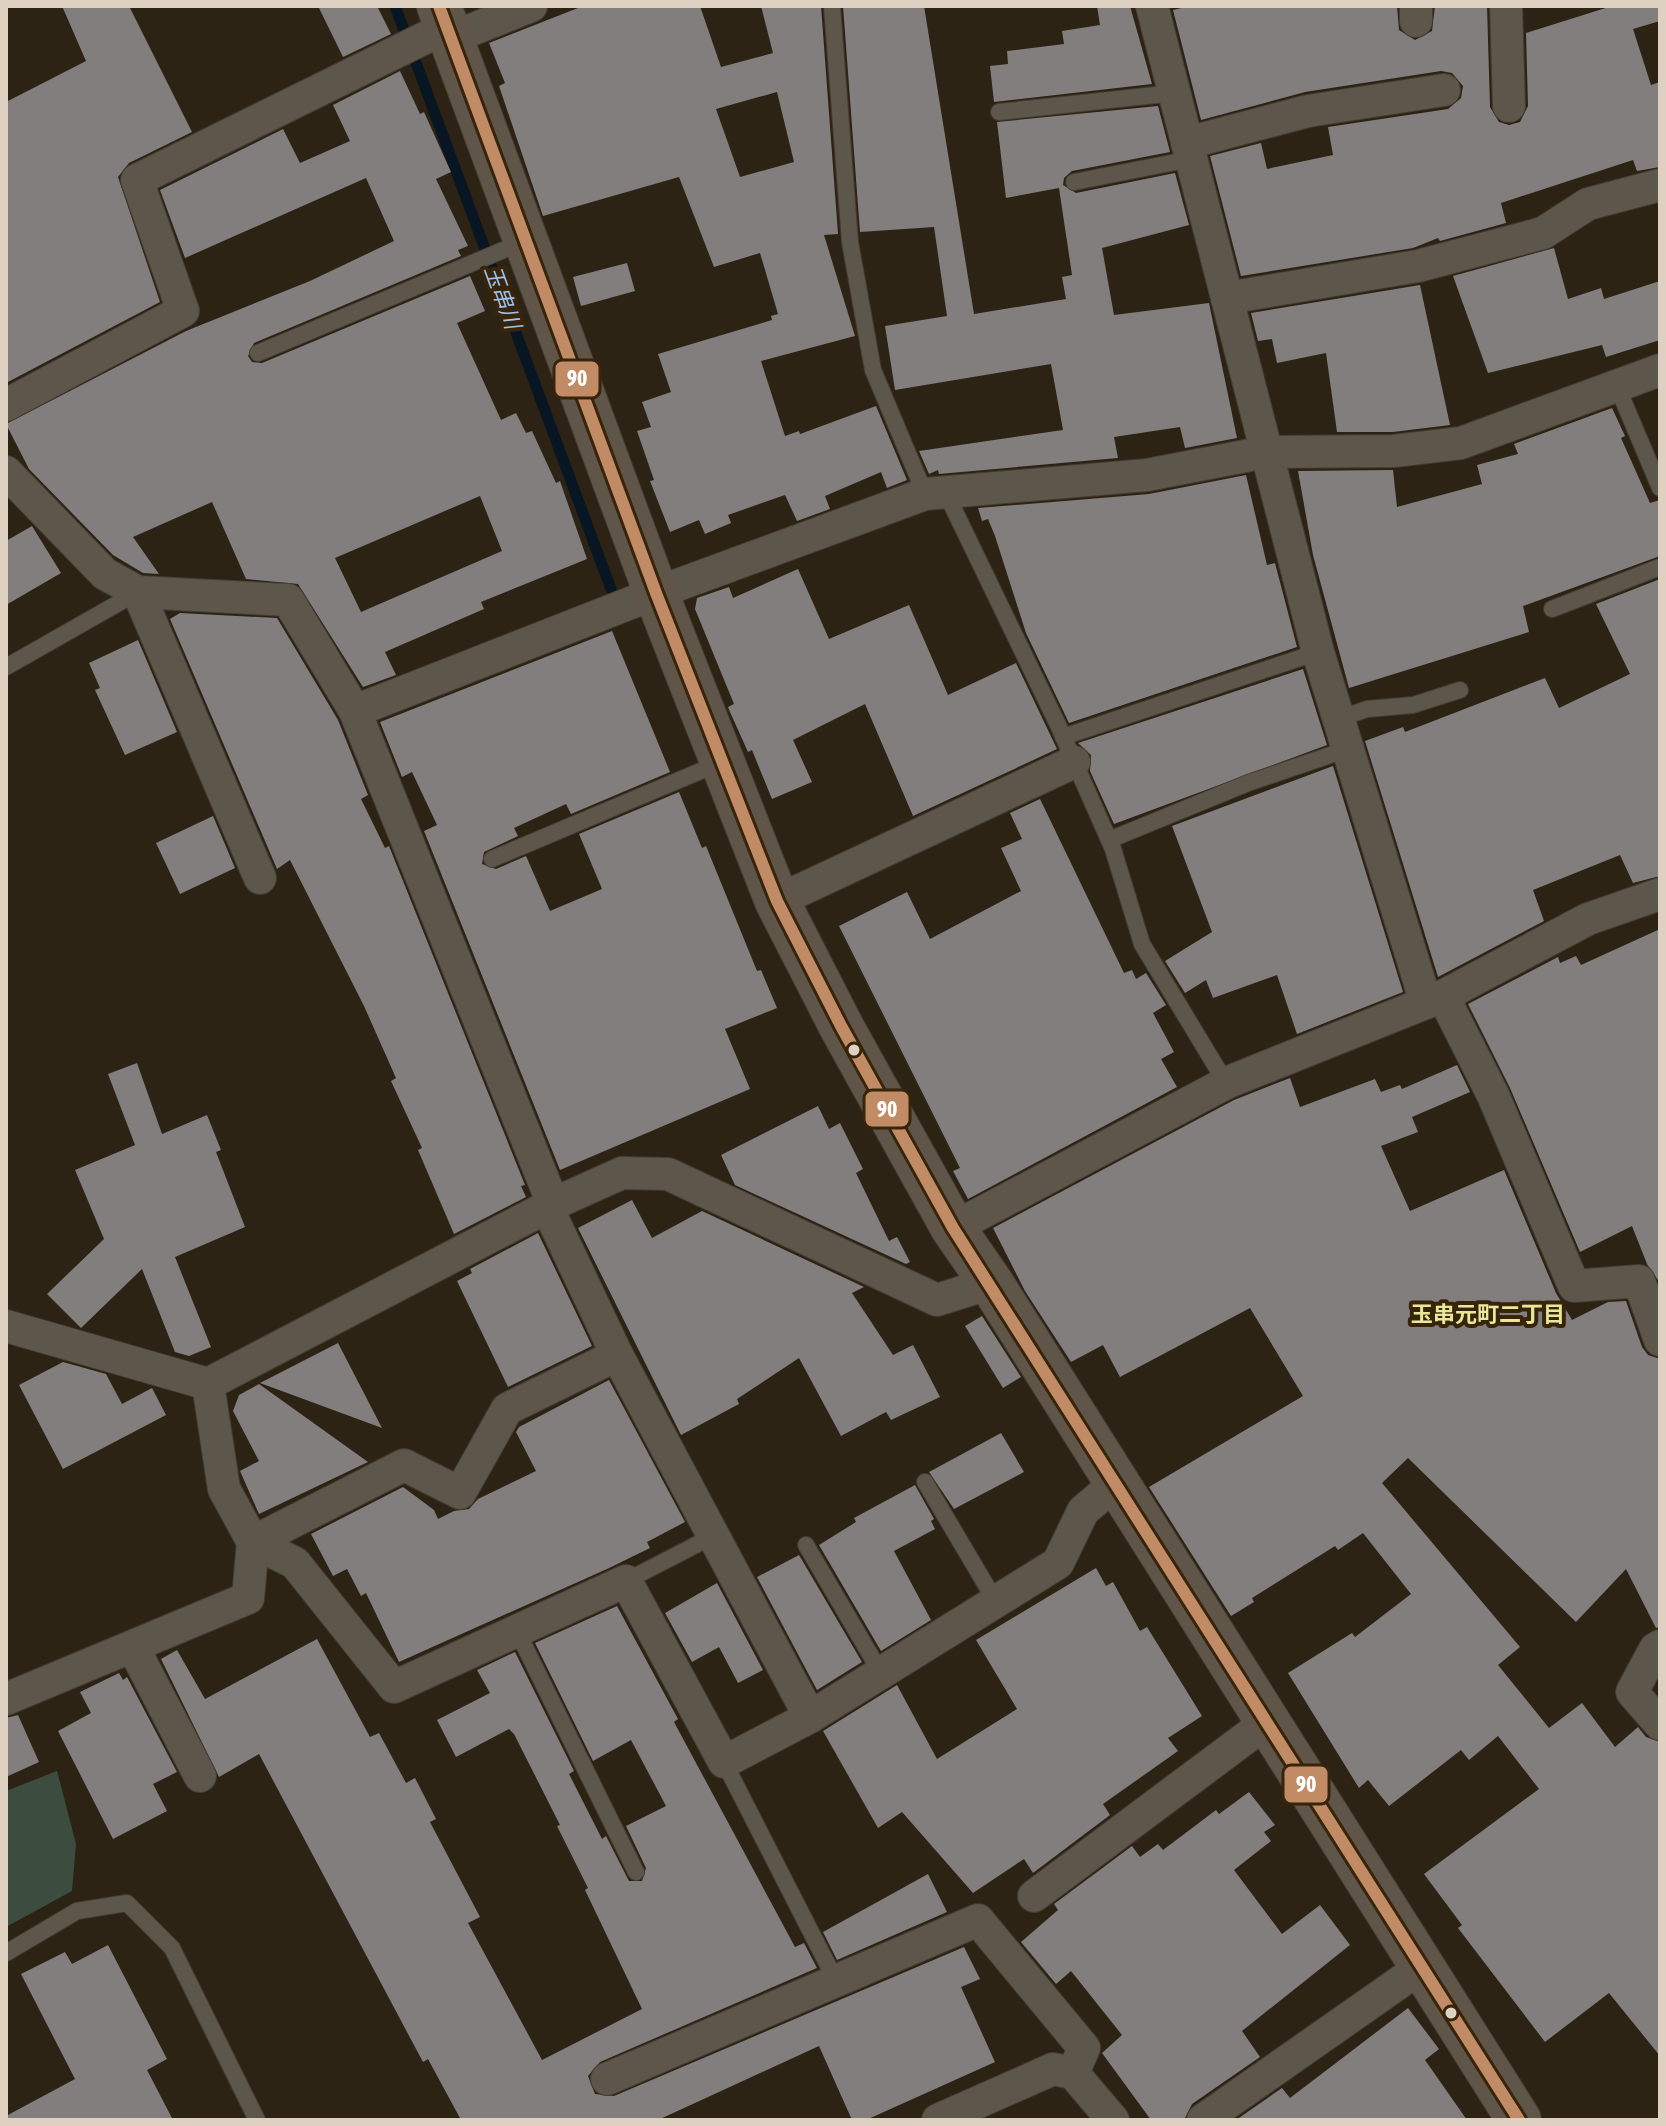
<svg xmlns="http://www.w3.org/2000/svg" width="1666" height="2126" font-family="'Asap Condensed','Noto Sans JP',sans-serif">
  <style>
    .green { fill: #3c4d3f }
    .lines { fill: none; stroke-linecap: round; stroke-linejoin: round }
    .stream { stroke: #081523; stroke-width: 11 }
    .building { fill: #827e7d; fill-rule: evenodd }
    .lane-casing { stroke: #453c32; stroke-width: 18 }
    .street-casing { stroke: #453c32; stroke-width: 34 }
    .primary-casing { stroke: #453c32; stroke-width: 46 }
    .lane { stroke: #5d564b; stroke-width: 16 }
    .street { stroke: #5d564b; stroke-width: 32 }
    .primary { stroke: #605549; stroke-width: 44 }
    .bus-1-casing { stroke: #37240a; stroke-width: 18 }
    .bus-1 { stroke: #c18c65; stroke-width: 12 }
    .bus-dot { fill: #ded1c2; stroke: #37240a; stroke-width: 3 }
    .labels { text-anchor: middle; stroke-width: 8; stroke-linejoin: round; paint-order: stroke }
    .water-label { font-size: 22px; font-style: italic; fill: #9cc3ec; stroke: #37240a }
    .neighbourhood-label { font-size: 22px; font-weight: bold; fill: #e8e899; stroke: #37240a }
    .line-badge { stroke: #37240a; stroke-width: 3 }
    .badge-label { font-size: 22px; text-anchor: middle; font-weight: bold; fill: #fff }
  </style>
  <rect width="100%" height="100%" fill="#2c2314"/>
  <path class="green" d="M57,1771L76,1844L72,1891L6,1927V1791Z"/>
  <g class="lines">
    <path class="stream" d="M395,6L611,589"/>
  </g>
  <g class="building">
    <path d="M62,6H129L192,132L129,163L118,177L160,302L6,383V102L86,61Z"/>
    <path d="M318,6H377L391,34L343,57Z"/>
    <path d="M583,6H700L721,67L773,53L761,6H821L838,234L824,235L855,336L761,361L785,436L799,431L800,434L876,406L907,480L887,488L881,472L825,496L830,509L797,521L785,495L728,515L731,523L705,534L699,520L670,532L650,481L654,480L637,431L651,427L642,402L671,392L658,354L772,320L771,316L778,314L760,253L714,267L679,177L543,216L499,86L505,83L489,43ZM777,92L794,162L740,177L716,109Z"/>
    <path d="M843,6H924L974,314L1066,299L1062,277L1072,275L1059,188L1006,198L997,122L1158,106L1170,152L1072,171L1064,178L1063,185L1076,193L1175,173L1189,225L1102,248L1114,315L1209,303L1237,438L1185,448L1180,427L1114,437L1118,458L939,474L938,470L929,474L919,451L1063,430L1051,364L895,390L885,326L947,316L934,227L860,232Z"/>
    <path d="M1097,6H1130L1152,84L994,102L990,66L1008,64L1007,51L1064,44L1062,31L1100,25Z"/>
    <path d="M1190,6H1397L1399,30L1415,40L1432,31L1435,6H1487L1490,107L1499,122L1509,125L1520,122L1528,106L1526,33L1612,6H1660V21L1633,29L1651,85L1660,82V167L1637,171L1633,160L1501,203L1506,223L1440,241L1438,238L1413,248L1241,276L1210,156L1261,143L1267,169L1333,155L1328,127L1448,109L1461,98L1463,86L1452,73L1441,71L1305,92L1201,120L1173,10Z"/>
    <path d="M400,71L420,114L424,112L451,172L436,179L468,246L458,250L461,256L254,343L248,356L252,362L262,363L470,276L485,311L457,323L501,420L516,413L526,433L532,431L556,483L560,481L587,559L481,602L484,609L385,652L396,675L363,687L298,584L246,579L212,502L133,537L159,574L143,573L113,555L29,469L6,424L186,331L310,281L394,241L366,178L185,258L160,190L283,129L300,163L350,141L333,105ZM480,496L502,551L361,612L335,558Z"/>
    <path d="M1554,248L1568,299L1601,288L1604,299L1660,281V340L1606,357L1602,345L1488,373L1453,276Z"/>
    <path d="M627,263L635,291L581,306L573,277Z"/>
    <path d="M1420,285L1450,425L1393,432H1337L1326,353L1277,363L1272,339L1258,341L1251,313Z"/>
    <path d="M1612,408L1625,436L1621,438L1650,503L1660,500V556L1523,606L1529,632L1349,688L1313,555L1298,471L1393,470L1397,507L1482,484L1477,465L1518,454L1514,444Z"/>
    <path d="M1246,475L1267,565L1275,563L1297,647L1069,723L1026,633L995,536L988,519L982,521L978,508L1149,494Z"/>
    <path d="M32,526L61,573L6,605V541Z"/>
    <path d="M798,569L829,639L909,605L948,695L1016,663L1057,749L913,816L865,704L793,740L812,782L772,799L752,750L748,752L730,712L728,707L734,704L695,609L697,598L729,587L733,598Z"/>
    <path d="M1660,579V876L1633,883L1620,855L1533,890L1544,921L1438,977L1365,741L1403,727L1405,732L1545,678L1559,708L1630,674L1596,604Z"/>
    <path d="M180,613L277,618L338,720L368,795L361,799L385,848L389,846L525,1185L521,1186L526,1197L454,1234L418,1150L422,1148L391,1081L396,1078L364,1006L290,860L277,869L170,619Z"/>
    <path d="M612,631L670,772L571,814L566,804L514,828L518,836L484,852L482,864L496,869L526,856L550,911L602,889L579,834L679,792L702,848L706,846L757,971L761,970L777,1008L725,1029L750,1089L560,1170L424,831L437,825L412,772L402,777L380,722Z"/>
    <path d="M138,640L177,732L125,755L95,690L100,688L89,663Z"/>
    <path d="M1303,669L1327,745L1114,824L1090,771L1091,755L1078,743Z"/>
    <path d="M1333,766L1403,992L1297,1034L1277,975L1213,998L1206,980L1185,993L1165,961L1212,932L1172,826Z"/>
    <path d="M1040,799L1124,973L1132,970L1136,979L1146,973L1166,1005L1153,1013L1174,1052L1161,1059L1177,1087L968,1199L953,1171L960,1168L839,926L907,892L930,939L1021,891L1001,848L1022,839L1010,813Z"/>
    <path d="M213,816L235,868L180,894L156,843Z"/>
    <path d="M1660,929V1283L1647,1264L1632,1226L1580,1252L1510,1088L1468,1004L1558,957L1560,963L1576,956L1581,965Z"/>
    <path d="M137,1063L162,1134L207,1115L221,1150L216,1152L245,1227L175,1257L211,1347L189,1356L175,1352L142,1269L81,1328L47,1294L104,1239L75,1170L135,1145L108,1074Z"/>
    <path d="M1457,1065L1470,1092L1412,1117L1418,1132L1381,1146L1410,1211L1504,1170L1556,1293L1572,1320L1608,1302L1626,1301L1642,1347L1648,1355L1660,1359V1627L1656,1628L1626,1569L1576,1622L1408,1458L1382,1483L1520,1647L1498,1665L1549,1728L1582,1703L1615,1747L1638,1727L1646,1737L1660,1742V2056L1609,1993L1545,2042L1458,1928L1462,1925L1424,1874L1539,1789L1498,1736L1469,1760L1461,1750L1389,1806L1368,1780L1359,1788L1288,1673L1352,1633L1355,1637L1411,1594L1363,1533L1338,1550L1335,1546L1252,1598L1254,1602L1231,1616L1149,1487L1303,1396L1250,1308L1120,1377L1103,1345L1071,1362L1025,1291L993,1228L1234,1100L1290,1078L1300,1107L1375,1079L1381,1092L1400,1085L1402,1089Z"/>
    <path d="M818,1106L829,1129L840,1123L863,1169L856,1173L889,1241L897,1237L910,1262L906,1264L735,1185L721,1155Z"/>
    <path d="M632,1200L652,1238L702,1211L864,1287L852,1293L893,1355L913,1345L940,1397L891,1420L886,1412L841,1436L799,1358L737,1399L739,1404L681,1435L578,1228Z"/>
    <path d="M538,1233L592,1346L508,1387L457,1281L472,1273L470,1269Z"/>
    <path d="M982,1316L1021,1377L1003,1388L965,1326Z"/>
    <path d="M338,1343L382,1428L260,1383Z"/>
    <path d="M63,1362L106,1374L122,1404L152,1388L166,1415L63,1469L19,1385Z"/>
    <path d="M609,1380L685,1522L647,1542L650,1548L607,1569L399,1662L366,1593L361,1596L347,1569L333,1576L311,1534L403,1487L434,1510L438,1519L454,1511L469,1509L478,1499L536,1471L516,1432L519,1427Z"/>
    <path d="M259,1384L368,1462L259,1514L240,1471L259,1461L233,1411L239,1395Z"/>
    <path d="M1001,1433L1024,1472L954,1509L929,1472Z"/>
    <path d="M915,1485L934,1519L931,1521L935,1529L894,1551L931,1620L881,1651L819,1545L856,1522L854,1518Z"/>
    <path d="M799,1555L862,1662L817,1690L757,1577Z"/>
    <path d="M1096,1568L1106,1586L1113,1582L1140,1631L1147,1627L1202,1716L1168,1738L1178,1751L1103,1804L1110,1815L1033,1873L1024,1859L973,1893L902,1812L878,1828L823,1731L897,1685L937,1759L1017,1709L976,1640Z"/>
    <path d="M717,1583L763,1670L738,1683L719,1647L692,1662L665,1613Z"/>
    <path d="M617,1606L678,1719L674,1722L795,1947L804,1943L817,1968L600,2062L588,2076L595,2094L614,2096L964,1947L980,1979L961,1987L995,2062L866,2120H852L819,2046L658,2120H461L428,2059L423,2062L259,1754L219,1777L161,1659L177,1650L205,1699L317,1639L370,1737L379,1733L406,1783L415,1778L436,1819L430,1822L480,1917L468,1923L542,2060L642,2009L585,1890L588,1888L557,1826L560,1825L514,1734L509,1729L456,1757L437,1720L490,1693L477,1670L515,1652L574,1771L569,1774L602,1839L606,1836L629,1881H642L646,1868L626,1826L666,1806L631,1740L593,1761L535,1643Z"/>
    <path d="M119,1673L123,1680L127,1677L177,1772L153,1784L167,1811L113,1839L58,1731L91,1713L80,1692Z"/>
    <path d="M18,1715L39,1762L6,1777V1718Z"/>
    <path d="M1249,1792L1275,1825L1264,1832L1271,1841L1234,1870L1282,1934L1320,1905L1350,1945L1242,2031L1260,2057L1192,2104L1184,2120H1151L1102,2053L1122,2035L1071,1971L1056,1984L1021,1942L1058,1910L1054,1904L1132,1846L1140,1857L1158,1844L1163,1850L1216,1810L1219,1814Z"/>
    <path d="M928,1874L947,1912L837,1960L823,1932Z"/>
    <path d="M108,1945L167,2059L147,2070L173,2120H6V2116L75,2079L21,1974L65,1952L72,1964Z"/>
    <path d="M1408,2008L1439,2049L1425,2060L1467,2120H1236L1282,2088L1290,2098Z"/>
  </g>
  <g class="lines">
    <defs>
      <g id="lane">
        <path d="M832,6L850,242L873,370L925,494"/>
        <path d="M999,112L1174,93"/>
        <path d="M1074,182L1191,159"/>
        <path d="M258,353L525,241"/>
        <path d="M1617,386L1660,488"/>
        <path d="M945,491L1059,727L1113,849L1142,944L1226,1083"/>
        <path d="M1552,609L1660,567"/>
        <path d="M6,667L138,592"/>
        <path d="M1338,719L1367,709L1413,705L1460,690"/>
        <path d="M1063,737L1318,652"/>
        <path d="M1109,840L1248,783L1348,749"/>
        <path d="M492,859L722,762"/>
        <path d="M925,1482L996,1602"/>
        <path d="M806,1545L881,1673"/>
        <path d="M626,1581L713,1536"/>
        <path d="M517,1631L636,1872"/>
        <path d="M724,1762L836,1981"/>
        <path d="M6,1953L77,1911L127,1903L172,1948L257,2120"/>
      </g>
      <g id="street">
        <path d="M1152,6L1318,652L1426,1003"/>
        <path d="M1506,6L1509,106"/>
        <path d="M1416,21V6"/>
        <path d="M451,38L531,6"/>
        <path d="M1187,143L1308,111L1444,90"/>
        <path d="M1227,298L1418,266L1543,233L1588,204L1660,185"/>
        <path d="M6,405L183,311L137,180L447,27"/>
        <path d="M6,472L105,574L138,592L288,600L355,711L656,593L925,494L1147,475L1266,452L1394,451L1461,443L1660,370"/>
        <path d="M138,592L260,878"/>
        <path d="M355,711L553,1204"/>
        <path d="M777,901L1074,762"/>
        <path d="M1443,996L1493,1095L1574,1286L1639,1281L1660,1340"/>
        <path d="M547,1207L617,1355L810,1717"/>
        <path d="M953,1228L1226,1083L1443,996L1588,919L1660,894"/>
        <path d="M6,1326L208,1384L553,1204L622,1173L668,1174L937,1300L991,1283"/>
        <path d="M253,1542L295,1563L394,1687L626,1581L724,1762L810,1717L1058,1563L1083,1511L1115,1484"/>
        <path d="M253,1542L404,1465L460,1493L507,1409L617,1355"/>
        <path d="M1660,1646L1655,1649L1632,1692L1660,1724"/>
        <path d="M134,1649L200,1776"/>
        <path d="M6,1699L248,1598L253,1542L224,1489L208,1384"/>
        <path d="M1034,1896L1267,1722"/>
        <path d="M607,2079L978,1920L1084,2048L1073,2073"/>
        <path d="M938,2120L1053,2069L1073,2073L1113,2120"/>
        <path d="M1203,2120L1423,1966"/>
      </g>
      <path id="primary" d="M439,6L656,593L777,901L841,1026L953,1228L991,1283L1519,2120"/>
    </defs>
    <use href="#lane" class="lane-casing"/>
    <use href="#street" class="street-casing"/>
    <use href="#primary" class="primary-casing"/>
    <use href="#lane" class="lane"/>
    <use href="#street" class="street"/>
    <use href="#primary" class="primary"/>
    <defs>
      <path id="bus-1" d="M439,6L656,593L777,901L841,1026L953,1228L1519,2120"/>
    </defs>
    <use href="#bus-1" class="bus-1-casing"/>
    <use href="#bus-1" class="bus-1"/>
  </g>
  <g class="bus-dot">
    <circle cx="854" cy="1050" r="7"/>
    <circle cx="1451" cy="2013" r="7"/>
  </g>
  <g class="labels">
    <g class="water-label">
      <text transform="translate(503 297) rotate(70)" y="8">玉串川</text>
    </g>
    <g class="neighbourhood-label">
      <text x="1488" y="1322">玉串元町二丁目</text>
    </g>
  </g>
  <g class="line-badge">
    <rect x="554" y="360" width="46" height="38" rx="8" fill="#c18c65"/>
    <rect x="864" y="1090" width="46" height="38" rx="8" fill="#c18c65"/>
    <rect x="1283" y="1765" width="46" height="39" rx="8" fill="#c18c65"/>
  </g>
  <g class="badge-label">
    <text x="577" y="386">90</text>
    <text x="887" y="1117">90</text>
    <text x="1306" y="1792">90</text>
  </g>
  <rect width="1666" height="2126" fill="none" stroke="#ded1c2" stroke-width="16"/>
</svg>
